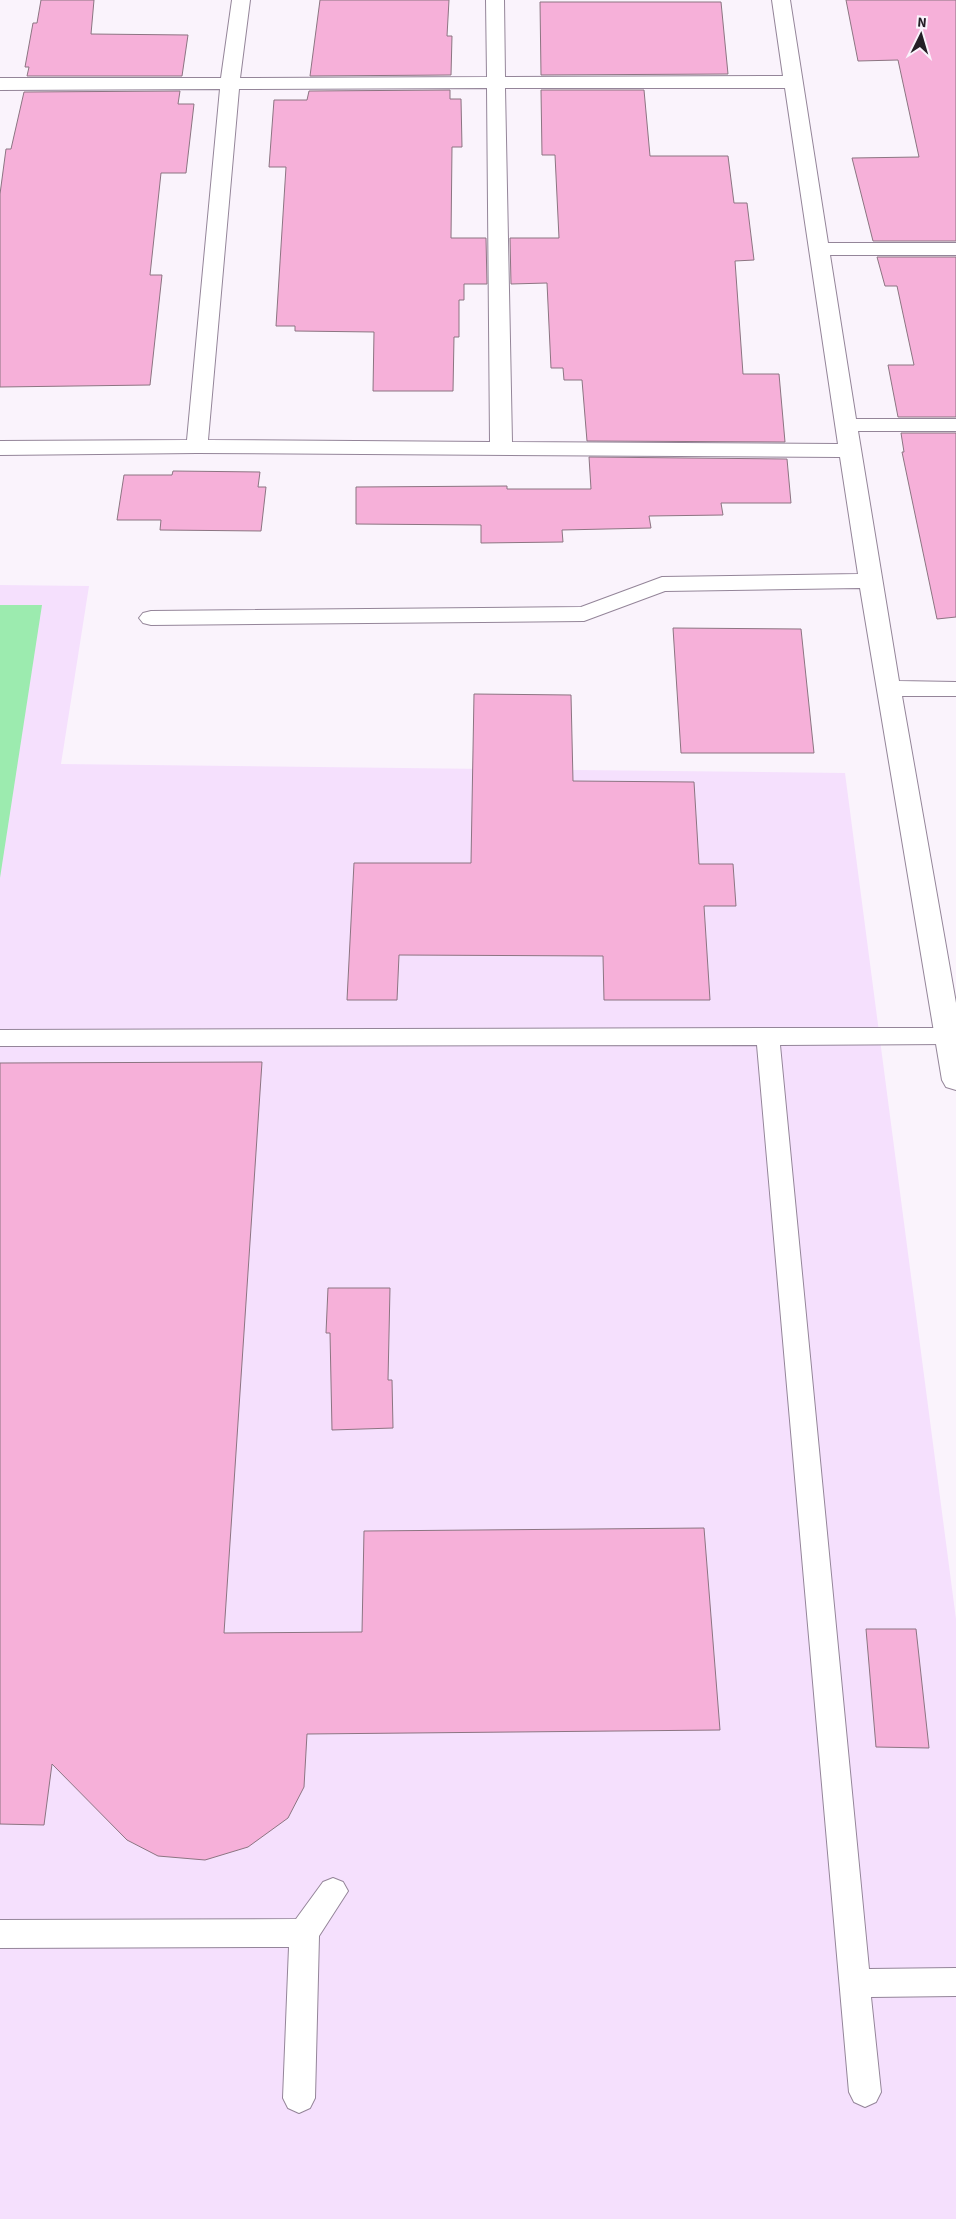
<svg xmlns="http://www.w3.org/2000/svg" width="956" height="2219" font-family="'Source Sans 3',sans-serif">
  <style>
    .built { fill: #f5e0fd }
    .green { fill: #9cebaf }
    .building { fill: #f6b0d9; stroke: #8c7582 }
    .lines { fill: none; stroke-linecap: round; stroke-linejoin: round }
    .service-casing { stroke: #948599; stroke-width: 2 }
    .minor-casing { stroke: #948599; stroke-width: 2 }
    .service { fill: #fff; fill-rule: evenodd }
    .minor { fill: #fff; fill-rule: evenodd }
  </style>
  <rect width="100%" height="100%" fill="#faf3fc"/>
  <path class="built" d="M0,585L89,586L61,764L845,773L956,1619V2219H0Z"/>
  <path class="green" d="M0,605H42L0,878Z"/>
  <g class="building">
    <path d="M41,0H94L91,34L188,35L182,76H27L29,67H25L33,23H37Z"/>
    <path d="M320,0H449L447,36H452L451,75L310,76Z"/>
    <path d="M846,0H956V241H873L852,158L919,157L898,60L858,61Z"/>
    <path d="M540,2H721L728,74L541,75Z"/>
    <path d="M450,90V99H461L462,147H452L451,238H486L487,284H464V300H459V337H454L453,391H373L374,332L295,331V326H276L286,167H269L274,100H307L309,91Z"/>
    <path d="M541,90H644L650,156H728L734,203H747L754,260L735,261L743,374H779L785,442L587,441L582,380H564L563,368H551L547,283L511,284L510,238H559L555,155H542Z"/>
    <path d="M180,91L178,104H194L186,173H161L150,275H162L150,385L0,387V194L6,149H11L24,92Z"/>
    <path d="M877,257H956V417H898L888,365H914L897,286H885Z"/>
    <path d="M901,433H956V617L937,619L902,452H904Z"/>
    <path d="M589,457L787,459L791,503H721L723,515L649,516L651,528L562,530L563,542L481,543V525L356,524V487L507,486V489H591Z"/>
    <path d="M173,471L260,472L258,487H266L261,531L160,530L161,520H117L124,475H172Z"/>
    <path d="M673,628L801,629L814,753H681Z"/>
    <path d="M474,694L571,695L573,781L694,782L699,864H733L736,906H704L710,1000H604L603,956L399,955L397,1000H347L354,863H471Z"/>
    <path d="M262,1062L224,1633L362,1632L364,1531L704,1528L720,1730L307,1734L304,1787L288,1818L248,1847L205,1860L158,1856L127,1840L52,1764L44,1825L0,1824V1063Z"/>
    <path d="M328,1288H390L388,1380H392L393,1428L332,1430L330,1333H326Z"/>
    <path d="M866,1629H916L929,1748L876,1747Z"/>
  </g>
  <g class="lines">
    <defs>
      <g id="service">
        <path d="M767,1028H949L956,1030V1042L949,1044L780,1045L869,1969L956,1968V1996L871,1997L881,2092L876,2102L865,2107L854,2102L849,2092L757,1045L0,1046V1030Z"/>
        <path d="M333,1878L343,1882L348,1891L319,1936L315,2098L310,2108L299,2113L288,2108L283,2098L289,1947L0,1948V1920L296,1919L323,1882Z"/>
      </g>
      <path id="minor" d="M232,0H250L240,78L487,77L486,0H504L505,77L783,76L772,0H790L828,243H956V255H830L856,419H956V431H858L899,681L956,682V696H902L956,1003V1090L946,1087L942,1080L860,588L665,591L584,621L151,625L143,623L139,618L143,613L151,611L581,607L662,577L858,574L840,457L197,453L0,455V441L187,440L220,89L0,90V78H221ZM487,88L490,442L208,440L239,89ZM505,88H785L838,444L512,442Z"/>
    </defs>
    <use href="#service" class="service-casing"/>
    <use href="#minor" class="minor-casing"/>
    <use href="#service" class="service"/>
    <use href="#minor" class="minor"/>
  </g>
  <g transform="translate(921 35) rotate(5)" stroke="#faf3fc" stroke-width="4" paint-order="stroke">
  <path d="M0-4L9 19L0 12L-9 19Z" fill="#241f26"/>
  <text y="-8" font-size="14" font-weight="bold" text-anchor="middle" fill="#241f26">N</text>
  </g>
</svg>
